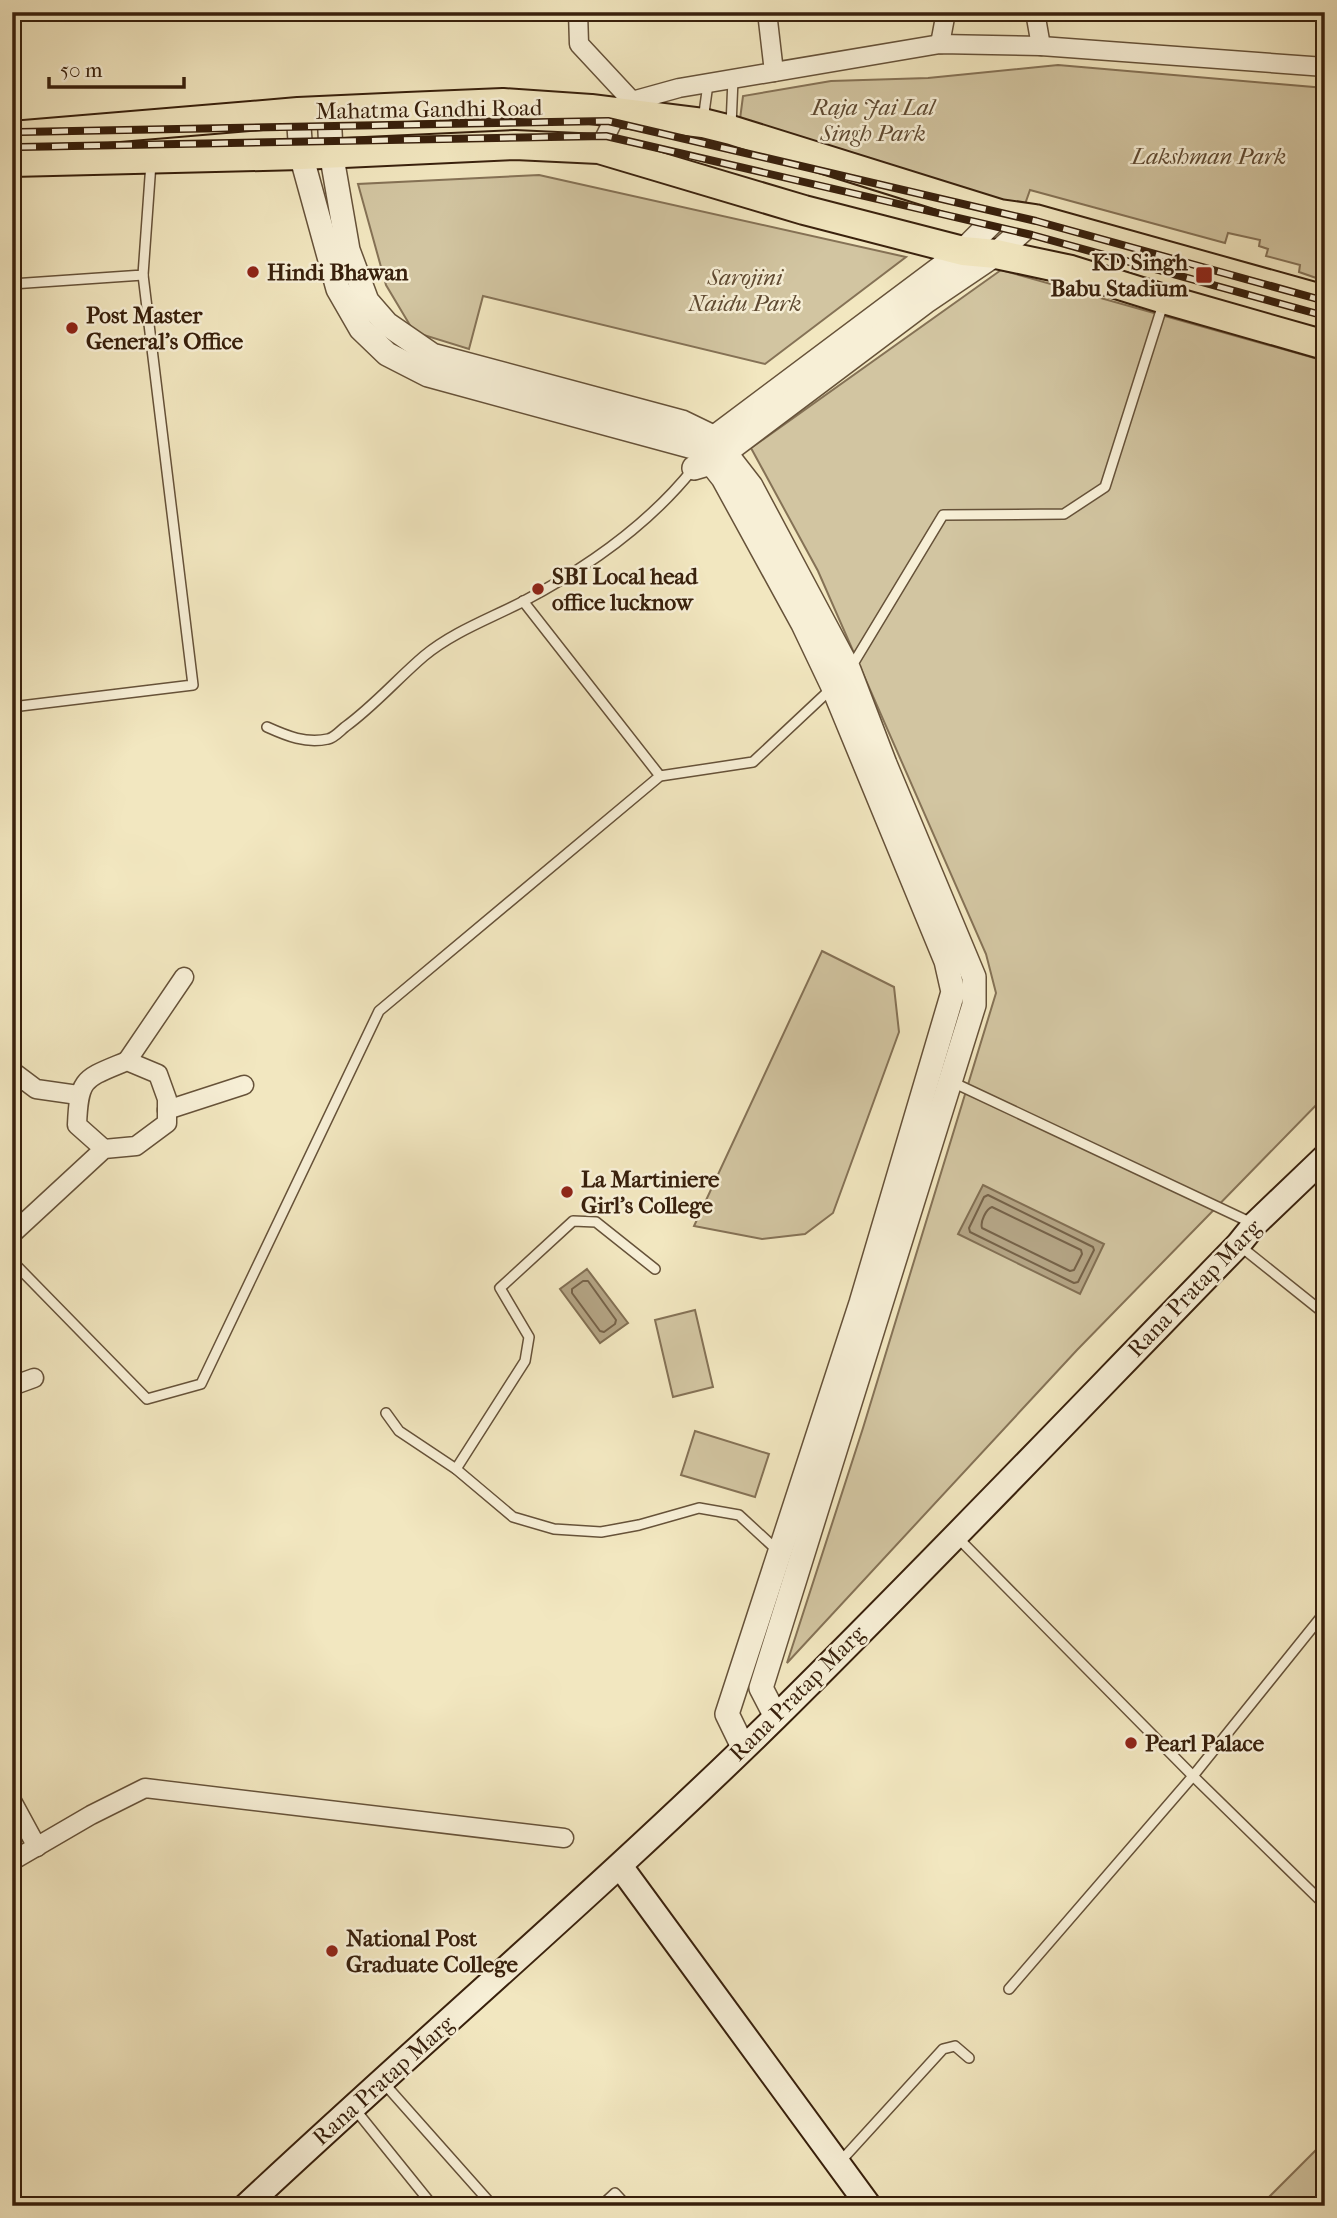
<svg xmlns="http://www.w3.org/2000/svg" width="1337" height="2218" font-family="'IM FELL French Canon',serif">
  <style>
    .green { fill: #d2c5a1; stroke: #857256; stroke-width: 2 }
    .water { fill: #b3a383; stroke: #826f53; stroke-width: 2 }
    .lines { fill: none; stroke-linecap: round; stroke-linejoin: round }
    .shore { stroke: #766248; stroke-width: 2 }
    .service-casing { stroke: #665239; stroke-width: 12 }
    .minor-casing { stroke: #665239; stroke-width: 21 }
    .tertiary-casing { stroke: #665239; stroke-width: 26 }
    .secondary-casing { stroke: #38200c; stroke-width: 28 }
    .primary-casing { stroke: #38200c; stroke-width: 32 }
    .service { stroke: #f7efd6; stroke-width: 9 }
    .minor { stroke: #f7efd6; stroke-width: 18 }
    .tertiary { stroke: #f7efd6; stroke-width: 23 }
    .secondary { stroke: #f7efd6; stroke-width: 24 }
    .primary { stroke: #f2e7c0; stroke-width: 28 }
    .rail-casing { stroke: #38200c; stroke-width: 8 }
    .rail { stroke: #f7efd6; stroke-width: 5; stroke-dasharray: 16; stroke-linecap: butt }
    .poi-dot { fill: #8f2418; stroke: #f7efd6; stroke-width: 2.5 }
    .labels { text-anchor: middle; stroke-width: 5; stroke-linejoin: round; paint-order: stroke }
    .park-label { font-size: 23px; font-style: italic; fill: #5e4931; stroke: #f7efd6 }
    .street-label { font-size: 23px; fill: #38200c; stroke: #f7efd6 }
    .poi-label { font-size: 23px; font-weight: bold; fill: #38200c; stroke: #f7efd6; text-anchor: start }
  </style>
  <rect width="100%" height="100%" fill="#f2e7c0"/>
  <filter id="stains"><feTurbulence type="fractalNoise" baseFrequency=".00286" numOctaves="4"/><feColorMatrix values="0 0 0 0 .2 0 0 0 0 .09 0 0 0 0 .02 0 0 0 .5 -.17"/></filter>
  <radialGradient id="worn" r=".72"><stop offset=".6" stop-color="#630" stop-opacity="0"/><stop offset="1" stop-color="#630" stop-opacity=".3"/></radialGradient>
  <g class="green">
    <path d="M1058,65L1325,88V281L1299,272L1300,265L1266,256L1268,249L1259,246L1260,240L1228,233L1225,243L1030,190L1024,207L740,119L743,96L831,81L928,78Z"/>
    <path d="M539,175L906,257L765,364L483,296L469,349L414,332L386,285L358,184Z"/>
    <path d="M1001,270L1325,361V1096L1077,1350L787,1663L863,1428L996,993L986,954L818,571L751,448Z"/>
    <path d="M822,951L894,987L899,1032L833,1213L805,1234L762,1239L694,1226Z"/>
    <path d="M695,1310L713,1387L673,1397L655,1320Z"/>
    <path d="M695,1431L769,1454L755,1497L681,1475Z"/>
    <path d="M1325,2141V2206H1260Z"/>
  </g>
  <g class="water">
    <path d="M983,1185L1104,1244L1080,1294L958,1234Z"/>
    <path d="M587,1269L628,1323L600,1343L560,1289Z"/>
  </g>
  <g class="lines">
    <g class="shore">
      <path d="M988,1195L1093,1247L1094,1250L1078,1282L1074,1283L970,1232L969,1228L984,1197Z"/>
      <path d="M992,1207L1081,1250L1082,1254L1074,1270L1070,1271L982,1228C980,1222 986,1209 992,1207Z"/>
      <path d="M583,1281H588L616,1320L615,1324L604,1332L600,1331L572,1293V1289Z"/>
    </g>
    <defs>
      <g id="service">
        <path d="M703,120L708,84"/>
        <path d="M731,126L733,79"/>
        <path d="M12,284L143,275L151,163"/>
        <path d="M523,601L660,776"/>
        <path d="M850,669L943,515L1064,514L1105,487L1164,301"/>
        <path d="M12,707L193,685L143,275"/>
        <path d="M267,727C287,736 306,744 328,739C334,738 340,731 345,727C374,706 397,679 424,656C453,632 489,619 522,602C585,569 648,525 693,469"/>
        <path d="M950,1081L1254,1224"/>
        <path d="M1240,1246L1325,1314"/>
        <path d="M12,1261L147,1399L201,1384L379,1011L660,776L753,762L833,687"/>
        <path d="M386,1413L399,1431L456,1469L513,1517L554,1529L601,1532L639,1525L699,1508L739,1515L778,1551"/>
        <path d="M456,1469L525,1361L529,1337L500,1288L573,1221L596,1222L655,1269"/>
        <path d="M956,1536L1193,1776L1325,1905"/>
        <path d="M1009,1989L1193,1776L1325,1612"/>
        <path d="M382,2081L493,2206"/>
        <path d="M354,2108L433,2206"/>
        <path d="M839,2163L943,2049L955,2046L969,2058"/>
        <path d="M601,2206L615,2193L627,2206"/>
      </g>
      <g id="minor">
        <path d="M578,12L579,44L632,101"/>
        <path d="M767,12L774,72"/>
        <path d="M1035,12L1041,46"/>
        <path d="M940,44L946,12"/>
        <path d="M599,149L617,113L632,101L679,88L940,44L1041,46L1325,67"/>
        <path d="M127,1061L184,977"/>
        <path d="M12,1071L36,1089L78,1095"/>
        <path d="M167,1110L244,1085"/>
        <path d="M12,1234L104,1149L136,1146L167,1123V1099L158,1074L127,1061C84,1079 79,1077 77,1125L104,1149"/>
        <path d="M12,1386L34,1378"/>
        <path d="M12,1801L37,1847"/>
        <path d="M12,1861L91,1815L145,1788L564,1838"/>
      </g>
      <g id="tertiary">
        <path d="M329,111L331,152L348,250L367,301L387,324L432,355L682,422L713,437L751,486L849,670L885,764L974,977V1005L761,1688L776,1717"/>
        <path d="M298,112L301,155L338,289L361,329L387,354L428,375L700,449L723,478L803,624L833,687L946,961L953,992L861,1303L727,1714L743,1747"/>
        <path d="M703,446L963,251L1000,214"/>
        <path d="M694,468L711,463L925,302L996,254L1035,219"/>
      </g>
      <g id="secondary">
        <path d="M620,1866L869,2206"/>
        <path d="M246,2206C422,2041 605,1885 777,1716C933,1562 1085,1402 1238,1245L1255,1224L1325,1157"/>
      </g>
      <g id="primary">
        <path d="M12,136L298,112L407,107L503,103L591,109L703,123L731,130L1000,214L1035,219L1325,300"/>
        <path d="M12,162L301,155L515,145L599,149L804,210L963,251L996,254L1071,270L1164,299L1325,345"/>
      </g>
    </defs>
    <use href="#service" class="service-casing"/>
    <use href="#minor" class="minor-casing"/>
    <use href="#tertiary" class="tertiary-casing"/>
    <use href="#secondary" class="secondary-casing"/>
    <use href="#primary" class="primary-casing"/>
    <use href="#service" class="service"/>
    <use href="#minor" class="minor"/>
    <use href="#tertiary" class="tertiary"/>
    <use href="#secondary" class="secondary"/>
    <use href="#primary" class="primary"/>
    <defs>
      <g id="rail">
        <path d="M20,132L608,121L1036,221L1325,301"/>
        <path d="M20,147L606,136L1032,235L1325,316"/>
      </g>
    </defs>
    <use href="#rail" class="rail-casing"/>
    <use href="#rail" class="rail"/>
  </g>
  <g class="poi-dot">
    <circle cx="253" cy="272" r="7"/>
    <rect x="1195" y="266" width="18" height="18" rx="3.5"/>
    <circle cx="72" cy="328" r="7"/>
    <circle cx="538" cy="589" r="7"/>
    <circle cx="567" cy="1192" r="7"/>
    <circle cx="1131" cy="1743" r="7"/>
    <circle cx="332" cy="1951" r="7"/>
  </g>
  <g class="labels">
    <g class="park-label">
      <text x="873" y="115">Raja Jai Lal<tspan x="873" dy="26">Singh Park</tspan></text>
      <text x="1209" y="164">Lakshman Park</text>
      <text x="745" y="285">Sarojini<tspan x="745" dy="26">Naidu Park</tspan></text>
    </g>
    <g class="street-label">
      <text transform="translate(429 109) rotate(-1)" y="8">Mahatma Gandhi Road</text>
      <text transform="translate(1194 1288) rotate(-46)" y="8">Rana Pratap Marg</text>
      <text transform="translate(797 1693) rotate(-45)" y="8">Rana Pratap Marg</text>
      <text transform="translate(383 2080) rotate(-42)" y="8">Rana Pratap Marg</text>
    </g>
    <g class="poi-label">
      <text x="1188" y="270" text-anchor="end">KD Singh<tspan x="1188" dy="26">Babu Stadium</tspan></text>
      <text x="267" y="280">Hindi Bhawan</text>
      <text x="86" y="323">Post Master<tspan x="86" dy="26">General's Office</tspan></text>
      <text x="552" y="584">SBI Local head<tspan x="552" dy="26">office lucknow</tspan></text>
      <text x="581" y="1187">La Martiniere<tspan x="581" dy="26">Girl's College</tspan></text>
      <text x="1145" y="1751">Pearl Palace</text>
      <text x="346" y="1946">National Post<tspan x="346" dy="26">Graduate College</tspan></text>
    </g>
  </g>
  <rect width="1337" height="2218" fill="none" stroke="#f2e7c0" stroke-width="42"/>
  <rect x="14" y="14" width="1309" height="2190" fill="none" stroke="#38200c" stroke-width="3.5"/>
  <rect x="21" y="21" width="1295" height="2176" fill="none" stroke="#38200c" stroke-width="2"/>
  <path d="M49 77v10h135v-10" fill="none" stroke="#38200c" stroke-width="3.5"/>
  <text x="60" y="77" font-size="21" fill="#38200c" stroke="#f7efd6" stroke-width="5" paint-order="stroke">50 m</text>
  <rect width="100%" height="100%" filter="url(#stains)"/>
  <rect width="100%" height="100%" fill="url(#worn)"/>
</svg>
